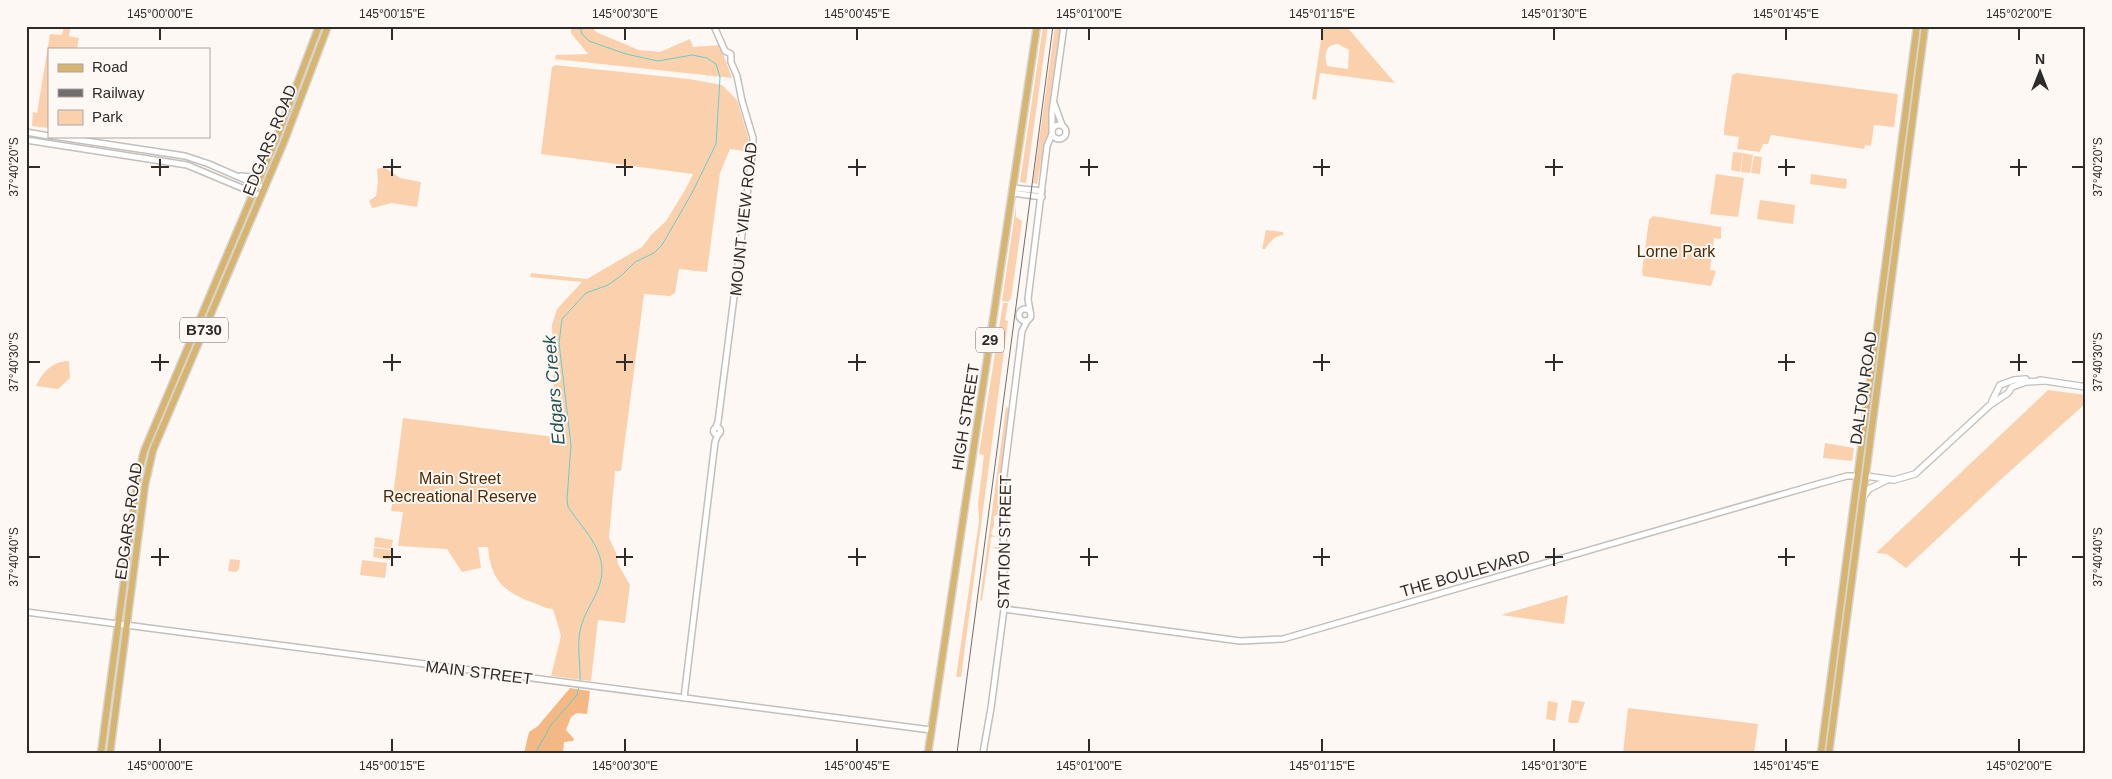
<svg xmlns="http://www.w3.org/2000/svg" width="2112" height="779" font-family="Helvetica,sans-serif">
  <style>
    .green { fill: #fbd1ad; fill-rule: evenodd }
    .forest { fill: #f4b885 }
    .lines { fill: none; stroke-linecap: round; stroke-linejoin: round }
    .stream { stroke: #64cdcf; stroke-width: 1 }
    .tertiary-casing { stroke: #c3bfbb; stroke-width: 8 }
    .secondary-casing { stroke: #c3bfbb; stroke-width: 8 }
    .primary-casing { stroke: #d5d5d5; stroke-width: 9 }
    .tertiary { stroke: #fff; stroke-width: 5 }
    .secondary { stroke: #fff; stroke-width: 5.5 }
    .primary { stroke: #d7b56e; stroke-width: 6 }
    .rail { stroke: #706d6c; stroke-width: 1 }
    .ticks { fill: none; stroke: #2e2c2b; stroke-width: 2 }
    .labels { text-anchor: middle; stroke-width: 4; stroke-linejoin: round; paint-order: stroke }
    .shield { fill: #fdf8f4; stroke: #6c6967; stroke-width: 1 }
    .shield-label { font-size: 15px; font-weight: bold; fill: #2e2c2b }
    .street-label { font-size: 16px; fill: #2e2c2b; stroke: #fdf8f4 }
    .park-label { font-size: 16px; fill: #4d2800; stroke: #fdf8f4 }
    .water-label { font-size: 18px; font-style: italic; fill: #245354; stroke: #fdf8f4 }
    .neatline { fill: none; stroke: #2e2c2b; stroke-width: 2 }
    .ticks-label { font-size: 12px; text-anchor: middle; fill: #2e2c2b }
  </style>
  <rect width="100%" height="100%" fill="#fdf8f4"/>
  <g class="green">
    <path d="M64,26H71L69,36L79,38L77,49H49V128L32,126L33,112L37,113L50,34L62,35Z"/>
    <path d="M571,26H591L596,32L639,50L660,52L690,39L693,47L720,45L732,78L555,59L556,55L588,54L571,33Z"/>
    <path d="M1043,26H1048L1026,183L1020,182Z"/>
    <path d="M1055,26H1061L1049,106L1051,107L1049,135L1044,146L1037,184L1033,183Z"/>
    <path d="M1323,26H1346L1395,83L1320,73L1316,100L1312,99ZM1338,44L1349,50L1348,69L1327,66C1325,55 1324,45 1338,44Z"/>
    <path d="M555,65L689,79L722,85L737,100L750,144V152L730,149L720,173L707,272L679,269L675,293L670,296L644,294L621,471H615L609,538L616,553L618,564L630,585L625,623L598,620L591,681L551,676L561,636L553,609C546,609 540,605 534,603C504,592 491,581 488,547H478L481,568L462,572L447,549L398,546L403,512L391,511L403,418L555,437L552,325L557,309L582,282L530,277L531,273L587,279L642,247L651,235L666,221L685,190L693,174L541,154L552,67Z"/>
    <path d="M1737,73L1898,94L1894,127L1874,125L1871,146L1865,145L1864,149L1771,135L1768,144H1763L1760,152L1737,149L1739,137L1724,135V129L1732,75Z"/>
    <path d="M1733,152L1743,153L1740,172L1731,170Z"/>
    <path d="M1743,153L1753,155L1750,173L1741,172Z"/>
    <path d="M1754,156L1762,157L1760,174L1751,173Z"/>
    <path d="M384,167L400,178L421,182L417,207L392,203L372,208L369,201L376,196L378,182L377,169Z"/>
    <path d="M1716,174L1744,178L1738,217L1710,214Z"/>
    <path d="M1811,174L1847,179L1846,189L1810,184Z"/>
    <path d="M1760,200L1795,205L1793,224L1757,219Z"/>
    <path d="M1016,206V217L1022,221L1011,299L1008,302L1002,301Z"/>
    <path d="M1653,216L1721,227V239L1714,238L1710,270L1716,271L1711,286L1643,276L1642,271L1649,220Z"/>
    <path d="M1266,230L1283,232V235C1274,236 1270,242 1265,249H1262Z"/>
    <path d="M1003,303H1008L1005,320L1008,321L961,677H956L979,521L978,504L984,455L979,454Z"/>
    <path d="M69,361L70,378L58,389L36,386C42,372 53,361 69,361Z"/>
    <path d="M2048,390L2086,395V403L1998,482L1906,568L1887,554L1876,553Z"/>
    <path d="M1006,407L1010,409L1000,480L1001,519H999L998,515L994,516V526L991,533L993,536H999V532L1001,533V540H999V536L991,537L990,547H999V543L1001,544V557H999V549L990,547L982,601L980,600Z"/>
    <path d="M1825,443L1854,448L1852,461L1823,458Z"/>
    <path d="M375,537L393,540L391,549L374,547Z"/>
    <path d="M374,548L391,550L390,560L373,557Z"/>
    <path d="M230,559L240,560L239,569L236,572L228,571Z"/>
    <path d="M362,560L387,563L385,578L360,575Z"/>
    <path d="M1568,595L1564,624L1501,615Z"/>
    <path d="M1572,700L1585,702L1578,723H1570L1568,721Z"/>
    <path d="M1548,701L1558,703L1555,721L1546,719Z"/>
    <path d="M1628,708L1758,724L1754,753H1623Z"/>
  </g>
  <path class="forest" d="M570,688L590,691L587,714L577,713L571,717L566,730L574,739L573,741L564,742L563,753H524L529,732L538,726Z"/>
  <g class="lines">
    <g class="stream">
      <path d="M580,26L582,34L589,41L626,54L658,61L692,55L707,58L716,64L720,77L716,144L692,193L662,245L654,253L635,262L622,275L608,285L586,293L562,319L559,343L571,445L567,499L568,507C586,533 612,556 598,589C593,602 584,614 581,627C576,645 581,663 580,681"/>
      <path d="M538,753L537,750L551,725L577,695L579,687"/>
    </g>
    <defs>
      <g id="tertiary">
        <path d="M714,26L725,51L731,54V62L737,76L742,101L753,138V148L718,422L716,427"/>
        <path d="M1054,103L1062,125"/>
        <circle cx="1059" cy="132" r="7"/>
        <path d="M1052,130V112L1064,26"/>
        <path d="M26,132L49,136"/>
        <path d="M53,136L185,156L209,164L264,188"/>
        <path d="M26,140L187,165L261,196"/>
        <path d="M241,176L252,177L260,176"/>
        <path d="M1013,188L1042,191"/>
        <path d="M1012,193L1042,197"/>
        <circle cx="1025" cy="315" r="6"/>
        <path d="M1030,311L1028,299L1047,146L1052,134"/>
        <circle cx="717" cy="431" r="3.5"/>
        <path d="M1004,609L1240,641L1283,639L1818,484L1847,476H1857"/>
        <path d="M26,612L931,730"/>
        <path d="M684,698L715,442L718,434"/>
        <path d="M983,753L991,708L1004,609L1003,483L1022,331L1027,321"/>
      </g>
      <g id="secondary">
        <path d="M2040,380L2086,387"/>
        <path d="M1992,401L2000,385L2014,380L2026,379"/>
        <path d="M1866,476L1894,480L1915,474L1990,405L2008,393L2012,387L2026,382L2043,381"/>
        <path d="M1863,497L1869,489L1887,480"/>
      </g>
      <g id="primary">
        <path d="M101,753L138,476L144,451L277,137L319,26"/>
        <path d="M110,753L145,485L153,450L284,142L328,26"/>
        <path d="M928,753L1037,26"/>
        <path d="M1821,753L1917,26"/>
        <path d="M1829,753L1925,26"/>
      </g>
    </defs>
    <use href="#tertiary" class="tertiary-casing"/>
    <use href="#secondary" class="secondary-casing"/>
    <use href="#primary" class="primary-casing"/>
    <use href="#tertiary" class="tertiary"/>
    <use href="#secondary" class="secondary"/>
    <use href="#primary" class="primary"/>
    <path class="rail" d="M957,753L1053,26"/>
  </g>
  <path class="ticks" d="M160,28V40M392,28V40M625,28V40M857,28V40M1089,28V40M1322,28V40M1554,28V40M1786,28V40M2019,28V40M160,159V176M392,159V176M625,159V176M857,159V176M1089,159V176M1322,159V176M1554,159V176M1786,159V176M2019,159V176M28,167H40M151,167H169M383,167H401M616,167H633M848,167H866M1080,167H1098M1313,167H1330M1545,167H1563M1778,167H1795M2010,167H2027M2072,167H2084M160,354V371M392,354V371M625,354V371M857,354V371M1089,354V371M1322,354V371M1554,354V371M1786,354V371M2019,354V371M28,362H40M151,362H169M383,362H401M616,362H633M848,362H866M1080,362H1098M1313,362H1330M1545,362H1563M1778,362H1795M2010,362H2027M2072,362H2084M160,548V566M392,548V566M625,548V566M857,548V566M1089,548V566M1322,548V566M1554,548V566M1786,548V566M2019,548V566M28,557H40M151,557H169M383,557H401M616,557H633M848,557H866M1080,557H1098M1313,557H1330M1545,557H1563M1778,557H1795M2010,557H2027M2072,557H2084M160,739V752M392,739V752M625,739V752M857,739V752M1089,739V752M1322,739V752M1554,739V752M1786,739V752M2019,739V752"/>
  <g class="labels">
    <g class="shield">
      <rect x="180" y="317.5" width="48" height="25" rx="4"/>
      <rect x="976" y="327.5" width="28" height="25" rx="4"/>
    </g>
    <g class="shield-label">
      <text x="204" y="335">B730</text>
      <text x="990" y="345">29</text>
    </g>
    <g class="street-label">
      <text transform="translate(269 140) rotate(-68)" y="6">EDGARS ROAD</text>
      <text transform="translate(743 219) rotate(-84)" y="6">MOUNT VIEW ROAD</text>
      <text transform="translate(1863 388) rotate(-82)" y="6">DALTON ROAD</text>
      <text transform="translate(965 417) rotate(-81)" y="6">HIGH STREET</text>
      <text transform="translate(128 521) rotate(-82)" y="6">EDGARS ROAD</text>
      <text transform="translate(1004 542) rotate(-89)" y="6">STATION STREET</text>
      <text transform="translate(1465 573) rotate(-16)" y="6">THE BOULEVARD</text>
      <text transform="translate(479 672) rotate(7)" y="6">MAIN STREET</text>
    </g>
    <g class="park-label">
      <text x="1676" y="257">Lorne Park</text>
      <text x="460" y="484">Main Street<tspan x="460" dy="18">Recreational Reserve</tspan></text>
    </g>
    <g class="water-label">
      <text transform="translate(554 390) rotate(-95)" y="6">Edgars Creek</text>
    </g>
  </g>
  <rect width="2112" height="779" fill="none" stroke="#fdf8f4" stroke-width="55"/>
  <rect x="48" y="48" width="162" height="90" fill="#fdf8f4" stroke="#aaa6a4"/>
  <rect x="58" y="64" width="25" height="8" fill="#d7b56e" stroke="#aaa6a4"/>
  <text x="92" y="72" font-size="15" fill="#2e2c2b">Road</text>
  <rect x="58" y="89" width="25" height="8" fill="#706d6c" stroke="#aaa6a4"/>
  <text x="92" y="98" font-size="15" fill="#2e2c2b">Railway</text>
  <rect x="58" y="110" width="25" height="15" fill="#fbd1ad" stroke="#aaa6a4"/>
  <text x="92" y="122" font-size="15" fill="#2e2c2b">Park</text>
  <g transform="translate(2040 72)" stroke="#fdf8f4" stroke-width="4" paint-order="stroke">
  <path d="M0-4L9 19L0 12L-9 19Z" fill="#2e2c2b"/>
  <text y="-8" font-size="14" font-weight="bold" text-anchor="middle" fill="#2e2c2b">N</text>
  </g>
  <rect x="28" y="28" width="2056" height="724" class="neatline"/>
  <g class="ticks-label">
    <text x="160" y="18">145°00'00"E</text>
    <text x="392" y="18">145°00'15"E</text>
    <text x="625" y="18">145°00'30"E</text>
    <text x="857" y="18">145°00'45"E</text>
    <text x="1089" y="18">145°01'00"E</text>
    <text x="1322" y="18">145°01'15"E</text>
    <text x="1554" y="18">145°01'30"E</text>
    <text x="1786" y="18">145°01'45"E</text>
    <text x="2019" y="18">145°02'00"E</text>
    <text transform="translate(14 167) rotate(-90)" y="4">37°40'20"S</text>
    <text transform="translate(2098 167) rotate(-90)" y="4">37°40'20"S</text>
    <text transform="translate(14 362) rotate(-90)" y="4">37°40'30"S</text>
    <text transform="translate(2098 362) rotate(-90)" y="4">37°40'30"S</text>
    <text transform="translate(14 557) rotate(-90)" y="4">37°40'40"S</text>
    <text transform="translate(2098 557) rotate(-90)" y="4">37°40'40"S</text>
    <text x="160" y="770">145°00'00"E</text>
    <text x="392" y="770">145°00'15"E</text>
    <text x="625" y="770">145°00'30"E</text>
    <text x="857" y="770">145°00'45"E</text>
    <text x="1089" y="770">145°01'00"E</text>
    <text x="1322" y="770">145°01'15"E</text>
    <text x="1554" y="770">145°01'30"E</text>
    <text x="1786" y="770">145°01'45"E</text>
    <text x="2019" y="770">145°02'00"E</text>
  </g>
</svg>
